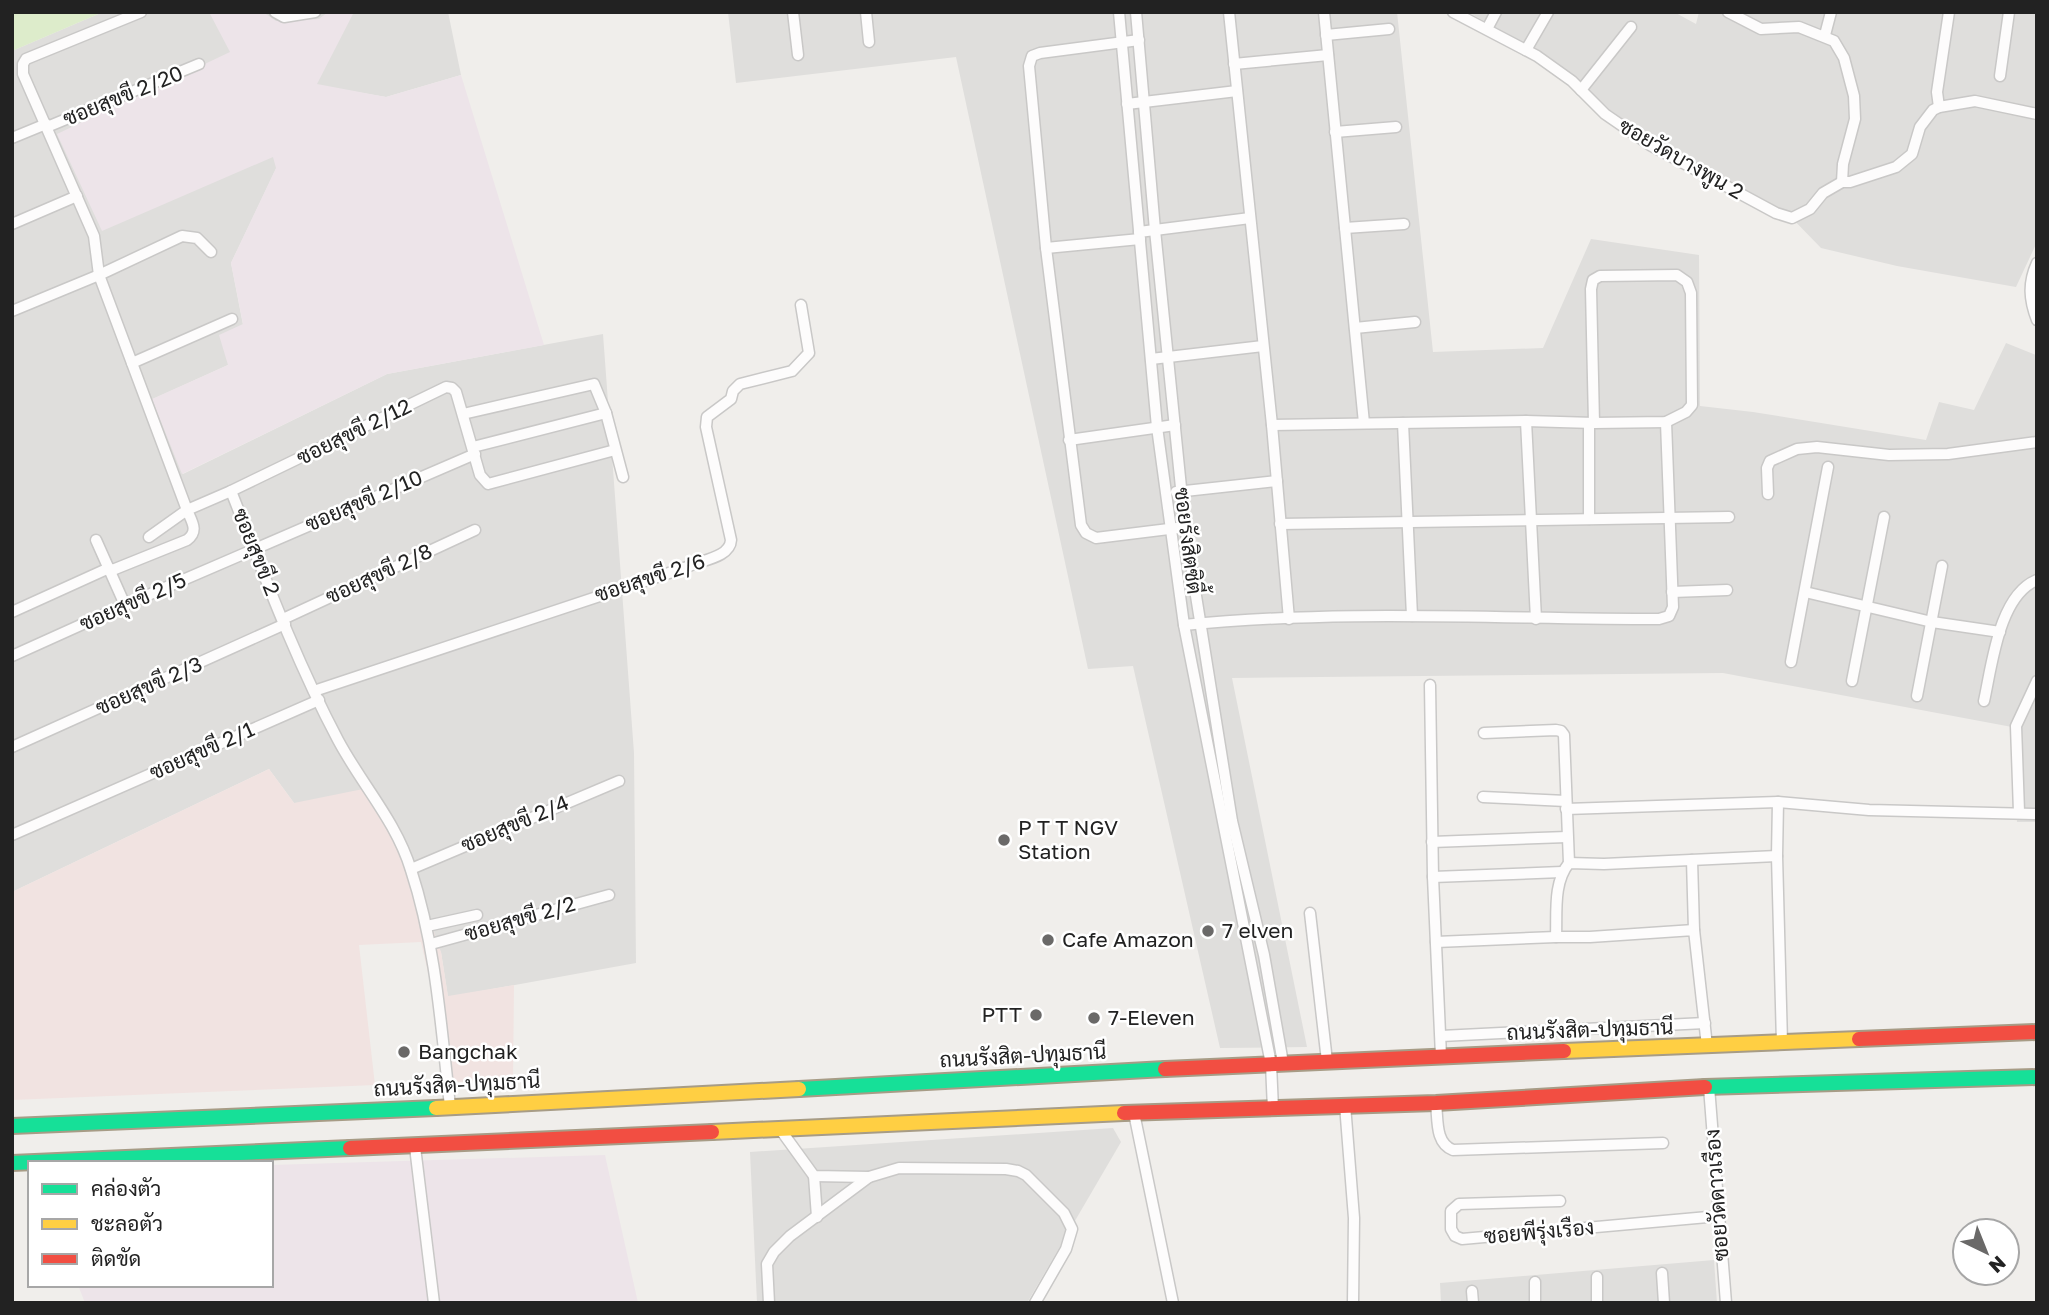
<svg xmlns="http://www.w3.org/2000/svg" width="2049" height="1315" font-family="'Golos Text',Sarabun,sans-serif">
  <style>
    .residential { fill: #dfdedc }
    .commercial { fill: #f1e3e1 }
    .industrial { fill: #ede4e9 }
    .grass { fill: #ddeccb }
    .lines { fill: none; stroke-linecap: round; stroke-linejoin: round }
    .street-casing { stroke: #c9c8c7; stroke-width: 13 }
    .fast-casing { stroke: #a79c86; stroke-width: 18 }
    .slow-casing { stroke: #a79c86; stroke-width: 18 }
    .jam-casing { stroke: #a79c86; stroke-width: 18 }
    .street { stroke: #fdfcfc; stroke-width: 10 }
    .fast { stroke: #16e098; stroke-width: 14 }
    .slow { stroke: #ffcf43; stroke-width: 14 }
    .jam { stroke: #f24e42; stroke-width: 14 }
    .poi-dot { fill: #6a6968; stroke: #fff; stroke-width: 2.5 }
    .labels { text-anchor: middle; stroke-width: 5; stroke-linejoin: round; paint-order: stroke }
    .street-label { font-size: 21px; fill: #222; stroke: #fff }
    .poi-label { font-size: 21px; fill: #222; stroke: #fff; text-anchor: start }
  </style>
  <rect width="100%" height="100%" fill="#f0eeeb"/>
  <g class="residential">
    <path d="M103,12H448L461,75L386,97L316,85L231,263L243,325L228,365L153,399L183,474L387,374L603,334L634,753L636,963L448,997L441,952L294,803L269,769L12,892V51Z"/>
    <path d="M728,12H1397L1433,352L1543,348L1591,239L1699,255L1700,406L1753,412L1926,440L1939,402L1974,410L2006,343L2036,355L2037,822H2017L2012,727L1723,673L1232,678L1307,1047L1220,1048L1133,666L1088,669L956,57L736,83Z"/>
    <path d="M1468,12H1674L1696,24L1699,12H2037V242L2016,287L1897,266L1821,248L1785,211L1653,140L1609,109L1575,77L1541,53Z"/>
    <path d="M1113,1128L1121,1142L1027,1303H757L750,1152Z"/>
    <path d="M1714,1260L1717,1303H1441L1440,1283Z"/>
  </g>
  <path class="commercial" d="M269,769L294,803L368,788L399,831L441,952L448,996L514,985L513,1080L453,1082L421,942L359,945L375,1085L12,1100V892Z"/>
  <g class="industrial">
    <path d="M209,12H263L276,21L319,19L328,12H354L317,84L386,97L461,75L544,345L387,374L182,474L152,399L228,365L219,335L243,324L231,263L276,168L273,157L102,231L57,134L230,52Z"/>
    <path d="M605,1155L638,1303H85L78,1285H271V1165Z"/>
  </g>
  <path class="grass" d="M12,12H103L12,51Z"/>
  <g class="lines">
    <defs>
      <g id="street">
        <path d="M141,12L26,59L23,64V74L94,236L99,275L187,510L231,491C264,575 296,661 338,740C362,785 396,821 411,870C436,946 441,1027 450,1106"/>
        <path d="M275,12L284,17L315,12"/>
        <path d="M793,12L798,55"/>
        <path d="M866,12L869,42"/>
        <path d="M1119,12L1157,427L1184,625L1271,1064L1273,1109"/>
        <path d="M1136,12L1155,230L1185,527L1232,821L1264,955L1283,1063"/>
        <path d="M1229,12L1272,425L1289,619"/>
        <path d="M1324,12L1364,423"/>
        <path d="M1453,12L1537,56L1572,81L1605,114L1650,145L1776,213L1792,218L1810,209L1823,193L1842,182H1850L1896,167L1912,154L1920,127L1933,110L1939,107L1975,101L2037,114"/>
        <path d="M1728,12L1761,29L1799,27L1834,41L1844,58L1854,96L1855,119L1843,164L1842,182"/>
        <path d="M1487,29L1496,12"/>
        <path d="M1326,35L1389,29"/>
        <path d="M1825,35L1831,12"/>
        <path d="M1139,40L1040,53L1032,56L1029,66L1046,248L1081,525L1086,533L1096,538L1185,527"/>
        <path d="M1526,50L1548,12"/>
        <path d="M1234,64L1328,55"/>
        <path d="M2000,76L2009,12"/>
        <path d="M1581,90L1631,27"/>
        <path d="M1127,104L1237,91"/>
        <path d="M1939,107L1937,92L1949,12"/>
        <path d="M47,127L199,64"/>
        <path d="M1335,132L1396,127"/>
        <path d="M12,138L46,124"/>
        <path d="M12,224L77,196"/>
        <path d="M1345,228L1404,224"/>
        <path d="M1139,232L1250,218"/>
        <path d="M1046,248L1140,239"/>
        <path d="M2037,263C2028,283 2029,299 2037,320"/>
        <path d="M12,311L99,275L182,236L197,238L211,252"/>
        <path d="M1355,328L1415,322"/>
        <path d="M1151,359L1263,346"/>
        <path d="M132,363L232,319"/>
        <path d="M463,414L594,384L606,413L623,477"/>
        <path d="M1526,421L1536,619"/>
        <path d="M1403,423L1412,616"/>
        <path d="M1589,423V519"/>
        <path d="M1272,425L1526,421L1594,423L1666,422L1686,412L1692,405L1691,293L1687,282L1677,275L1600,276L1593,280L1591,289L1594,423"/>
        <path d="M1069,440L1175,425"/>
        <path d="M473,447L606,413"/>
        <path d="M231,491L446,387L452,388L456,392L480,475L488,484L615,450"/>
        <path d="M1176,492L1277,481"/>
        <path d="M1768,494L1767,468L1770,461L1797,449L1817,447L1889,455L1948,454L2037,442"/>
        <path d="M1280,524L1729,517"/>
        <path d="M96,540L125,605"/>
        <path d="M110,571L187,540C199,531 192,522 187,510L149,537"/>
        <path d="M1672,592L1727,590"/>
        <path d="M1805,592L1932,622L2000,632"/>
        <path d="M12,612L109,568"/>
        <path d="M283,619L475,530"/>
        <path d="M1184,625C1341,609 1501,619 1659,619L1669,616L1673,607L1666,422"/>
        <path d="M12,656L125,605L475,454"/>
        <path d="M1791,662L1828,467"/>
        <path d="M1852,681L1884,517"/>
        <path d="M1430,685L1433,877L1441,1056"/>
        <path d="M314,691L687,567C700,560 730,558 731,540L706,427L707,417L731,399L733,391L740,384L792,371L809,353L801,305"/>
        <path d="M1917,696L1942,566"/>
        <path d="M1984,701C1992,665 1999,595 2037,580"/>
        <path d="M1484,733L1556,730L1561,731L1564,735L1569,863"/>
        <path d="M12,747L285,624"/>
        <path d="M1483,797L1566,801"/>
        <path d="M1778,802L1777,856L1782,1043"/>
        <path d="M1566,809L1778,802L1869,810L2037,814"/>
        <path d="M2019,812L2016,726L2037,681"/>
        <path d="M12,835L319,700"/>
        <path d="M1432,842L1567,837"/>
        <path d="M1692,860L1694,930"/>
        <path d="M411,869L619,781"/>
        <path d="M1433,877L1562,872"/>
        <path d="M1310,913L1327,1061"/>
        <path d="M427,926L477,915"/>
        <path d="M1436,942L1556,937"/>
        <path d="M431,944L609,895"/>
        <path d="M1441,1036L1705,1023"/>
        <path d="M1707,1046L1694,930L1590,937H1556C1557,912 1553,883 1569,863L1604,864L1777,856"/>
        <path d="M1709,1087L1726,1303"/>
        <path d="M1436,1103C1438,1120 1435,1143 1453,1150L1663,1143"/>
        <path d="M1345,1105L1354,1218L1353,1303"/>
        <path d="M1134,1113L1173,1303"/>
        <path d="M780,1129L814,1176L869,1177L899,1168L1006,1169L1018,1171L1026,1175L1064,1213L1072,1229L1066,1249L1035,1303"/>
        <path d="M415,1147L434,1303"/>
        <path d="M814,1176L817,1217"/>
        <path d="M1560,1201L1459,1204L1451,1211V1229L1455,1236L1462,1239L1719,1216"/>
        <path d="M1662,1273L1664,1303"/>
        <path d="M1597,1277V1303"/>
        <path d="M1535,1282V1303"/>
        <path d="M1472,1291L1473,1303"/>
        <path d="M769,1303L767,1264L774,1252L790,1236L869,1177"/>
      </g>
      <g id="fast">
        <path d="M1705,1087L2037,1077"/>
        <path d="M799,1089L1165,1069"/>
        <path d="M12,1126L436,1108"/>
        <path d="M12,1163L350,1148"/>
      </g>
      <g id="slow">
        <path d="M1564,1051L1859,1039"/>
        <path d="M436,1108L799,1089"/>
        <path d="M712,1132L1124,1113"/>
      </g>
      <g id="jam">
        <path d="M1859,1039L2037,1032"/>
        <path d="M1165,1069L1564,1051"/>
        <path d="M1124,1113L1436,1103L1705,1087"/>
        <path d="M350,1148L712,1132"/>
      </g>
    </defs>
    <use href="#street" class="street-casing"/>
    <use href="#fast" class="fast-casing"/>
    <use href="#slow" class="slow-casing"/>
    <use href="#jam" class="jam-casing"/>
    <use href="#street" class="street"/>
    <use href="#fast" class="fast"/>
    <use href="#slow" class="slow"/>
    <use href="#jam" class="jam"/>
  </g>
  <g class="poi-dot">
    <circle cx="1004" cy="840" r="7"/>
    <circle cx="1208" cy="931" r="7"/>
    <circle cx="1048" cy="940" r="7"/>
    <circle cx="1036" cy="1015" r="7"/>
    <circle cx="1094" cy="1018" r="7"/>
    <circle cx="404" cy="1052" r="7"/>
  </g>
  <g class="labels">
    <g class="street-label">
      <text transform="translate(123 96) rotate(-22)" y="7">ซอยสุขขี 2/20</text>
      <text transform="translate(1681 159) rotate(30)" y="7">ซอยวัดบางพูน 2</text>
      <text transform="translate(354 432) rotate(-26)" y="7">ซอยสุขขี 2/12</text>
      <text transform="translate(364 501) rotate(-23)" y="7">ซอยสุขขี 2/10</text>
      <text transform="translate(1188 541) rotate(83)" y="7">ซอยรังสิตซิตี้</text>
      <text transform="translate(256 552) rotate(68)" y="7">ซอยสุขขี 2</text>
      <text transform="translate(379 574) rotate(-25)" y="7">ซอยสุขขี 2/8</text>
      <text transform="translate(650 578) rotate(-18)" y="7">ซอยสุขขี 2/6</text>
      <text transform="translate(133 602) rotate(-24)" y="7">ซอยสุขขี 2/5</text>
      <text transform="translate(149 686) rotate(-24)" y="7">ซอยสุขขี 2/3</text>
      <text transform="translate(202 751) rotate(-24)" y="7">ซอยสุขขี 2/1</text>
      <text transform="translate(515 824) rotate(-23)" y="7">ซอยสุขขี 2/4</text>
      <text transform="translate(520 919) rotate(-16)" y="7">ซอยสุขขี 2/2</text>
      <text transform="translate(1590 1030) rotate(-2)" y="7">ถนนรังสิต-ปทุมธานี</text>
      <text transform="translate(1023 1056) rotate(-3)" y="7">ถนนรังสิต-ปทุมธานี</text>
      <text transform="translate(457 1085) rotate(-3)" y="7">ถนนรังสิต-ปทุมธานี</text>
      <text transform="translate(1717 1195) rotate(-94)" y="7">ซอยวัดดาวเรือง</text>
      <text transform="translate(1539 1232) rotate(-5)" y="7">ซอยพีรุ่งเรือง</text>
    </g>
    <g class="poi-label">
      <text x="1018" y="835">P T T NGV<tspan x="1018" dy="24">Station</tspan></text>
      <text x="1222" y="938">7 elven</text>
      <text x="1062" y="947">Cafe Amazon</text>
      <text x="1022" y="1022" text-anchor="end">PTT</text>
      <text x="1108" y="1025">7-Eleven</text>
      <text x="418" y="1059">Bangchak</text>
    </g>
  </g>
  <rect width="2049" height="1315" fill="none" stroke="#222222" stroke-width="28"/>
  <rect x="28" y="1161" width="245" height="126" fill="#ffffff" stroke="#a7a7a7" stroke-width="2"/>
  <rect x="42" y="1184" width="35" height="10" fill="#16e098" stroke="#a7a7a7" stroke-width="2"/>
  <text x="91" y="1196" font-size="21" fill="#222222">คล่องตัว</text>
  <rect x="42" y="1219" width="35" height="10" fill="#ffcf43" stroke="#a7a7a7" stroke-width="2"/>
  <text x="91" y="1231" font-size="21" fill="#222222">ชะลอตัว</text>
  <rect x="42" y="1254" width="35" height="10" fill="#f24e42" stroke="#a7a7a7" stroke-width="2"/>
  <text x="91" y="1266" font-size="21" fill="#222222">ติดขัด</text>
  <g transform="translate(1986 1252) rotate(137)"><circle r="33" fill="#ffffff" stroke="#a7a7a7" stroke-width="2"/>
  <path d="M0-5L12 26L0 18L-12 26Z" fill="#6a6968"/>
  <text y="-10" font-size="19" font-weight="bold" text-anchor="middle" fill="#222222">N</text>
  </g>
</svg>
